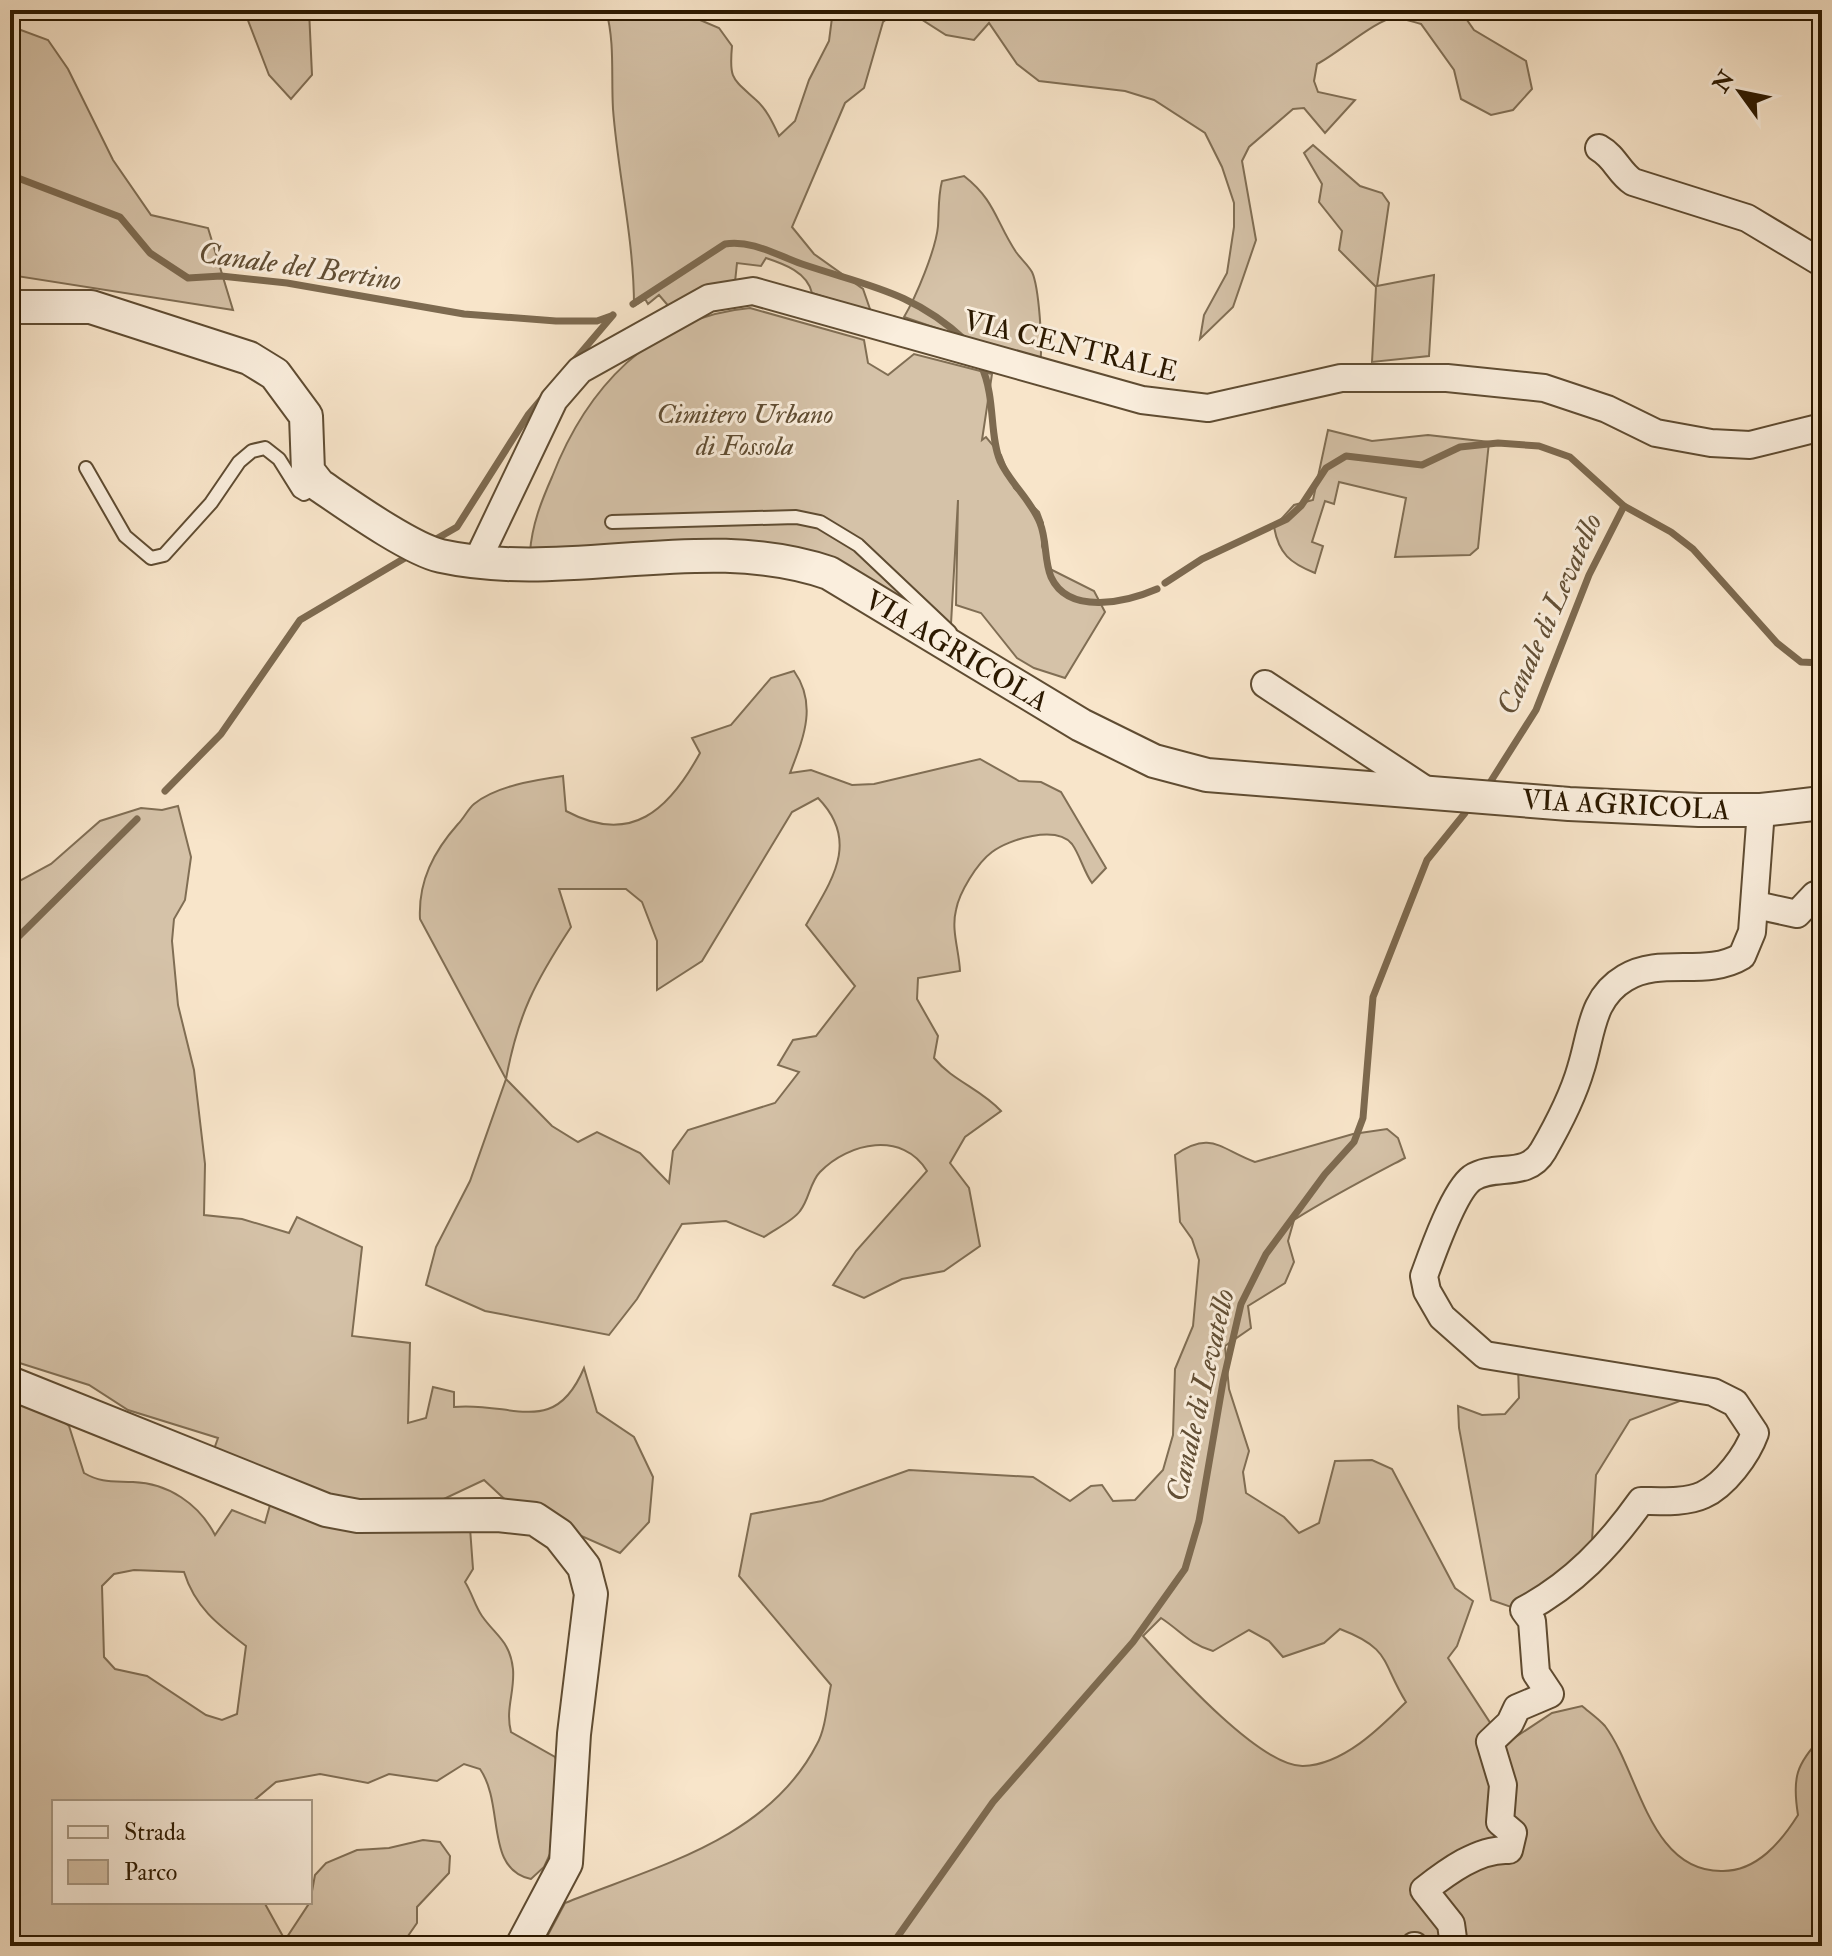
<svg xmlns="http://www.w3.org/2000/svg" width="1832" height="1956" font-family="'IM FELL Double Pica',serif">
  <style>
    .green { fill: #d5c2a8; stroke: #806e54; stroke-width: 2; fill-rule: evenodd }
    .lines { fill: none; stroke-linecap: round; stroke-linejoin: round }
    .stream { stroke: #7d6a50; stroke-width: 7 }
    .service-casing { stroke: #5f4c32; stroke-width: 16 }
    .minor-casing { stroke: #5f4c32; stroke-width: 30 }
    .tertiary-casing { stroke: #5f4c32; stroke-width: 36 }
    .service { stroke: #faeedd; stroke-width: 12 }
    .minor { stroke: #faeedd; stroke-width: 26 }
    .tertiary { stroke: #faeedd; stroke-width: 32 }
    .labels { text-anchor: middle; stroke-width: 6; stroke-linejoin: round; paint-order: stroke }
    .street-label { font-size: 28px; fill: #2c1900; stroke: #faeedd }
    .park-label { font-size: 28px; font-style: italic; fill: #5f4c32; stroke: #faeedd }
    .water-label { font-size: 30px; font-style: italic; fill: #624f35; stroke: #faeedd }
  </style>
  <rect width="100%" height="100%" fill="#f8e5ca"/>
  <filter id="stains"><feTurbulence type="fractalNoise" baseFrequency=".0025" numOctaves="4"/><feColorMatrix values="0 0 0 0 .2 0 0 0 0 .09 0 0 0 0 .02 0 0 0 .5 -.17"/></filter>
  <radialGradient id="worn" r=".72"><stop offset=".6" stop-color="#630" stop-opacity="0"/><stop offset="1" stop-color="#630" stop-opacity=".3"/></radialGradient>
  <g class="green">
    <path d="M244,10H309L312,75L291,99L269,75Z"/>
    <path d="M606,10H706L700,20L719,28L732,46C729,79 732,78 755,99C766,108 773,123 779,136L795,121L809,80L829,41L833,10H1460L1474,30L1526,61L1532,89L1513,110L1491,115L1461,99L1454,70L1421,24C1413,22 1404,18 1395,18C1379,17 1336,55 1317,64L1314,81L1318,92L1355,100L1325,133L1304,108L1293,109L1249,147L1242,161L1256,240L1233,307L1200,339L1204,315L1227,273L1234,227V203L1222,167L1205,133L1154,100L1125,91L1039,81L1017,64L989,23L974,40L946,35L916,16L905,13L893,14L883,22L864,88L845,103L792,227L814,254L863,289L871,312L812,293C807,272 784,264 766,258L761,266L737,263L735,282L671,309L659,295L648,304L645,299L634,306C634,239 618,175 613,109C611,75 615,43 606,10Z"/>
    <path d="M10,26L48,40L68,69L113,160L151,215L208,228L233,310L10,275Z"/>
    <path d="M1313,145L1360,186L1382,193L1389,203L1377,286L1434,275L1429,356L1372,362L1376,287L1339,250L1342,231L1319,202L1322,184L1304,153Z"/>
    <path d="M964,176C995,200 996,222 1016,252C1021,259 1028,265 1032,272C1039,287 1043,346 1040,364L904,317C916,297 936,249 938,226C939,210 938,197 942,181Z"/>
    <path d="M750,308L864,340L868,363L888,375L914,354L992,374L982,440L986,437L1001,455L1014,488L1039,512L1043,523L1042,546L1050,569L1094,591L1105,612L1065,678L1034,668L1017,658L981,613L956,605L958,500L951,624L939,633L861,581L530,552C532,525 541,502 552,477C586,389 651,317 750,308Z"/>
    <path d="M1328,430L1372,441L1428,435L1489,442L1478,548L1470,555L1395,557L1406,498L1339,482L1334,504L1325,501L1312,542L1323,546L1315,573C1290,563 1279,554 1274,527L1294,505L1313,500Z"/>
    <path d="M794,671C818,705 803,739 790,773L811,770L852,785L874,784L980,759L1019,781L1041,782L1061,792L1106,868L1092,883C1084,872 1080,855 1072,844C1056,825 1009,839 992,852C977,863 959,893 956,910C951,930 959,950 960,971L918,978L917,999L938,1036L934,1058C953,1081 981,1089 1001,1111L965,1137L950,1163L969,1188L980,1246L944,1271L902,1279L864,1298L833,1285L856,1251L927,1171C903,1131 849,1142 820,1172C810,1182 809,1200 800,1211C793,1221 775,1229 764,1237L726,1221L682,1224L637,1299L609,1335L485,1311L426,1285L436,1247L470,1181L506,1079L420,919C418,881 434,851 458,824C464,818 468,809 474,804C496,786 535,780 563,776L566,811C631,846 669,810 700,753L692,738L731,725L771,678ZM818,798C861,842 831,881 806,925L855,986L816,1036L793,1040L778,1065L799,1072L775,1103L688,1130L673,1151L669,1183L640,1153L597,1132L578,1142L552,1126L506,1079C518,1014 535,982 571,927L559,889H626L642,902L657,941V990L702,961L792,812Z"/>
    <path d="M178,806L191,857L185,900L174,919L172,941L178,1005L194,1070L205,1164L204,1215L242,1219L289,1233L297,1217L362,1247L352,1336L410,1343L408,1423L426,1418L433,1387L454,1392V1407C512,1401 554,1439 584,1368L597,1412L634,1437L653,1477L649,1522L620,1553L511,1505L484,1480L429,1506L359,1507L212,1455L218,1438L128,1410L89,1385L10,1360V886L51,864L100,821L141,808L162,810Z"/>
    <path d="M1387,1129L1398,1138L1405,1158C1367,1178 1330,1197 1294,1220L1288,1241L1294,1262L1285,1283L1248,1306L1251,1328L1225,1346L1229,1389L1249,1451L1243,1472L1246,1493L1284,1517L1299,1533L1319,1523L1335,1461L1372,1460L1392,1469L1455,1588L1473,1601L1457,1646L1448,1658L1493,1727L1508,1742L1552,1713L1582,1706C1589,1712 1599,1719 1605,1726C1639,1771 1649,1873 1723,1871C1757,1871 1781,1842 1798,1815C1792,1778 1796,1764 1822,1737V1946H542L565,1903C656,1866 768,1840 817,1744C826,1728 827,1703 831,1685L739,1576L751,1514L822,1501L909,1470L1033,1477L1070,1501L1091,1486L1102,1485L1113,1501L1135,1500L1163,1470L1173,1435L1175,1369L1193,1326L1199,1260L1192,1239L1180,1222L1175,1155C1211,1130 1220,1149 1255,1162L1353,1134ZM1161,1618C1181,1631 1189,1644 1213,1651L1249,1630L1269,1641L1283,1657L1324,1643L1340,1629C1392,1649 1381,1662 1406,1702C1380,1728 1343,1765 1303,1766C1260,1767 1172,1668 1143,1636Z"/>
    <path d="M1518,1366L1684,1395L1680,1401L1630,1420L1596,1475L1592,1541L1583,1561L1511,1607L1491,1600L1459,1428L1458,1406L1482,1415L1505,1414L1519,1398Z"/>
    <path d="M10,1394L49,1410L69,1426L84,1473C101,1483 113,1481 133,1482C168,1483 199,1504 215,1535L232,1510L265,1523L270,1505C334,1534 401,1528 470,1528L473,1569L465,1582C472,1593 475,1606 482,1616C496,1636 510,1641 513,1669C515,1692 505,1709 511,1732L555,1757L561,1772L550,1854L544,1867L531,1879C484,1869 505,1805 480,1769L464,1764L437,1781L389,1774L368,1783L320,1774L276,1782L252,1802H54V1902H264L285,1940L310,1902L315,1875L326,1863L357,1850L389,1848L423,1840L440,1842L450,1856L449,1873L417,1907V1923L401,1946H10ZM134,1570L184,1572C195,1607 217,1624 246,1646L237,1714L222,1720L206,1715L147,1676L115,1669L104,1657L102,1586L114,1574Z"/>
  </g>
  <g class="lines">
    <g class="stream">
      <path d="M10,175L120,217L150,253L188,278L221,276L287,283L464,314L556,321H597L611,316"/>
      <path d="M633,304L725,244C753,240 776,255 802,264C867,286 912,291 965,340"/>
      <path d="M573,362L613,315"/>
      <path d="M981,365C996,398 989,434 1000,461C1010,483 1031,500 1040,523C1047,540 1044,560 1051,577C1069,616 1127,602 1157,589"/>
      <path d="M431,542L457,527L528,415L544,396"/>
      <path d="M1165,583L1202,559L1287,519L1301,506L1326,468L1346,456L1422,465L1460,447L1498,443L1539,446L1570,457L1624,506L1671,532L1693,549L1777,643L1801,662L1822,663"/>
      <path d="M1491,781L1536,710L1589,575L1624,506"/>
      <path d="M165,791L221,734L300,620L410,555"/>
      <path d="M10,945L137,819"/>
      <path d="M891,1946L993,1802L1133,1642L1185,1569L1199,1521L1223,1382L1241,1304L1266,1254L1325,1174L1354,1142L1363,1118L1373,997L1427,860L1465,813"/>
    </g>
    <defs>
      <g id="service">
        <path d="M86,468L125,536L151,558L164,555L211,503L239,462L252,451L265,448L279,459L299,491L304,494L317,487"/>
        <path d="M612,522L796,517L820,522L858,545L950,632"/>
      </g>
      <g id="minor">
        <path d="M1599,148C1615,157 1619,173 1633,182L1747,218L1822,263"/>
        <path d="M477,561L554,400L580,370L709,298L753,291L1142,400L1208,408L1341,378H1447L1544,388L1607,409L1656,433L1711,443L1750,445L1822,427"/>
        <path d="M1265,684L1429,792"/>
        <path d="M1756,905L1797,914L1815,895L1822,894"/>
        <path d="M1414,1946H1415"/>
        <path d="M1454,1946L1451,1924L1424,1890C1447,1872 1479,1848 1509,1850L1513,1833L1500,1822L1503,1785L1490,1742L1510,1723L1517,1708L1550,1694L1536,1673L1532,1621L1524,1610C1573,1584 1609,1546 1641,1501C1659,1501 1686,1503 1703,1495C1725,1485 1747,1455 1755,1433L1735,1403L1713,1392L1485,1355L1442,1317L1427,1291L1424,1276C1432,1254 1454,1191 1472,1178C1495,1163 1527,1179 1543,1151C1558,1125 1573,1096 1581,1068C1592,1033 1591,998 1625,978C1661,956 1706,978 1742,956L1752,932L1761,810"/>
      </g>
      <g id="tertiary">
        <path d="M10,307H91L249,358L275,374L306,416L308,471L319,485C347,504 410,549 441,556C569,584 704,530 829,573L1081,725L1154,761L1207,775L1569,804L1699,810H1761L1822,803"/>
        <path d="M10,1383L326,1510L358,1516L498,1515L535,1519L559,1535L584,1567L591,1594L574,1734L566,1863L522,1946"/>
      </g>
    </defs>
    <use href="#service" class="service-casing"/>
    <use href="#minor" class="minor-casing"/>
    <use href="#tertiary" class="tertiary-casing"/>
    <use href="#service" class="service"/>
    <use href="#minor" class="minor"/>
    <use href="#tertiary" class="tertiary"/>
  </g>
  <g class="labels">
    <g class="street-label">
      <text transform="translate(1071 345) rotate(14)" y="10">VIA CENTRALE</text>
      <text transform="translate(957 650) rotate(31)" y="10">VIA AGRICOLA</text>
      <text transform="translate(1626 804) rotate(3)" y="10">VIA AGRICOLA</text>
    </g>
    <g class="park-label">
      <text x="745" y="423">Cimitero Urbano<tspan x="745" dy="32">di Fossola</tspan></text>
    </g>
    <g class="water-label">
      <text transform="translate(300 266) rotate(8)" y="10">Canale del Bertino</text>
      <text transform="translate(1549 614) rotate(-66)" y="10">Canale di Levatello</text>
      <text transform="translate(1200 1395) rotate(-77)" y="10">Canale di Levatello</text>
    </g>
  </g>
  <rect width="1832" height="1956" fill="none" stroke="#f8e5ca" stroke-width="40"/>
  <rect x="12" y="12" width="1808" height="1932" fill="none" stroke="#2c1900" stroke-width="4"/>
  <rect x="20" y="20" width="1792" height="1916" fill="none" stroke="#2c1900" stroke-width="2"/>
  <rect x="52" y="1800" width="260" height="104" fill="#faeedd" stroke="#a89985" stroke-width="2"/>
  <rect x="68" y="1826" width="40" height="12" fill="#faeedd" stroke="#a89985" stroke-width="2"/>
  <text x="124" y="1840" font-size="24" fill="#2c1900">Strada</text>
  <rect x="68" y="1860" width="40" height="24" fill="#d5c2a8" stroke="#a89985" stroke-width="2"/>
  <text x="124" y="1880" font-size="24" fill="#2c1900">Parco</text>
  <g transform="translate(1740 92) rotate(303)" stroke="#faeedd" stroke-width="6" paint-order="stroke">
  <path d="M0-6L14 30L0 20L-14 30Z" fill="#2c1900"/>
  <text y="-12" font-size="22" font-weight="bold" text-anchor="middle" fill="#2c1900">N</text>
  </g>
  <rect width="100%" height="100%" filter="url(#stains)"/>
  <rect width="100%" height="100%" fill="url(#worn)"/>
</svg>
